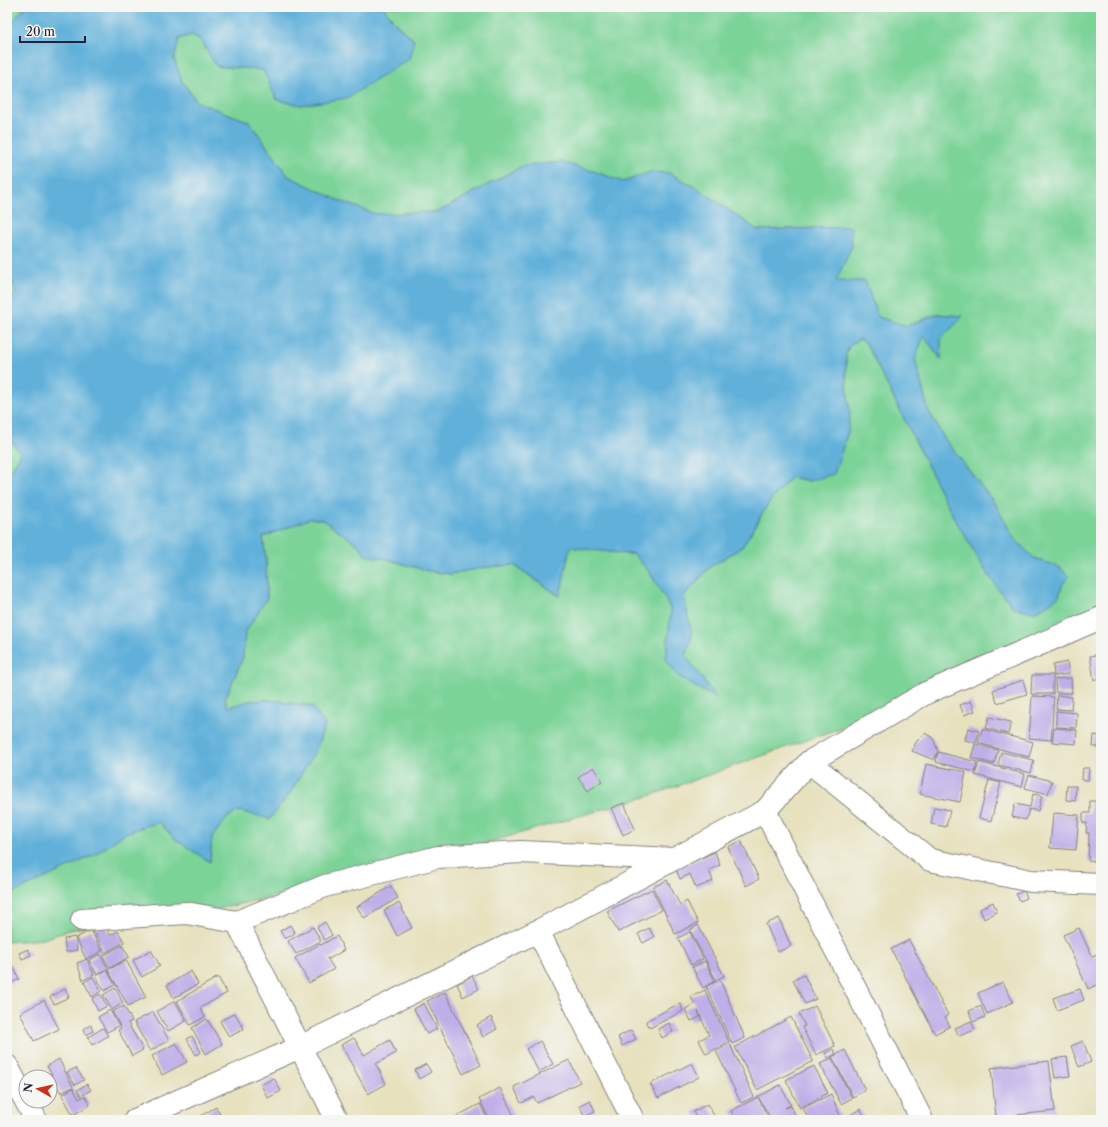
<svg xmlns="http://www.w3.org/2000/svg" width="1108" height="1127" font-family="'Libre Caslon Text',serif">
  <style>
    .green { fill: #7cd398; stroke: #4f7a6a }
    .water { fill: #60b0da; stroke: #41698a }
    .building { fill: #bfafe8 }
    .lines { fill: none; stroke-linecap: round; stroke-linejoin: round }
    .minor-casing { stroke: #84827c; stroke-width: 24 }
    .minor { stroke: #fff; stroke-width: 22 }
  </style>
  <rect width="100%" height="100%" fill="#f6f6f2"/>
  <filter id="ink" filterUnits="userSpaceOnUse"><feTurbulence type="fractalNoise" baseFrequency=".025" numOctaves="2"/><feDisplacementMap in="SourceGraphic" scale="8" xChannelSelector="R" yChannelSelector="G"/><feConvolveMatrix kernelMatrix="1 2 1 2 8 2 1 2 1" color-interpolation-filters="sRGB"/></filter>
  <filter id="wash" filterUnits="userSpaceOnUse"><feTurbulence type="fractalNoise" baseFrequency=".012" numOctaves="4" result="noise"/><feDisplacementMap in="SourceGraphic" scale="16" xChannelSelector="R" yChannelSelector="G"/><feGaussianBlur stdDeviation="0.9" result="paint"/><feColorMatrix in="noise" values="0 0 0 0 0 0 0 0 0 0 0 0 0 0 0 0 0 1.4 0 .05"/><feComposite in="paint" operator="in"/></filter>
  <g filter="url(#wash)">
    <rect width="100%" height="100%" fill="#e7e1be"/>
    <g class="green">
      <path d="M7,7H25L7,27Z"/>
      <path d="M383,7H1101V613L919,700L652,795L421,862L206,912L149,915L69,930L44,939L7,942V896L94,855L127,832L159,822L175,839L210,862L212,837L228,817L239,811L249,814L316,750L325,725L311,706L269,700L249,701L228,707L225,699L243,657L245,633L267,598L266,560L263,537L311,518L323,520L360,546L365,555L387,559L428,571L450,574L487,567L514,565L559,596L570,547L627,554H634L650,573L665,598L671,611L666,659L677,675L694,686L715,697L686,656L692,636L684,596L710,567L742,547L770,501L791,477L809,481L834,473L848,432L846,355L849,346L859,339L866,343L952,514L985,570L999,590L1013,607L1033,612L1059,596L1062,585L1061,568L1034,558L1013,537L996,505L944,438L928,410L915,359L924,335L940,358L941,339L962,316L937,314L907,326L878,317L865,281L835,282L852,246L850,227L757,230L699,189L669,173L650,172L623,182L596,172L522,166L438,212L375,214L338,200L288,176L250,122L197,102L182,81L174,59L179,39L191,35L200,39L216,66L263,70L277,100L414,40L397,25Z"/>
      <path d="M7,256L15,292L7,306Z"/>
      <path d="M7,436L21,454L7,476Z"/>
    </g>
    <path class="water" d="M25,7H383L397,25L414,40L409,59L347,98L301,105L277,100L263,70L216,66L200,39L191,35L179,39L174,59L182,81L197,102L250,122L288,176L338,200L375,214L438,212L522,166L561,162L596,172L623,182L650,172L669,173L699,189L757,230L851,227L852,246L836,281H865L878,317L907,326L937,314L963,316L941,339V359L924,336L915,359L928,410L944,438L996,505L1013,537L1034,558L1061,568L1069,577L1062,585L1059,596L1046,606L1033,612L1013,607L999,590L985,570L952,514L866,343L859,339L849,346L846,355V375L850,412L848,432L834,474L809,481L791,477L770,501L742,547L710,567L684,596L692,636L686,656L716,698L694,686L677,675L666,659L671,610L665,598L650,573L634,554H627L570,547L560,596L514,565L487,567L450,574L428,571L387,559L365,555L360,546L323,520L311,518L263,537L266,560L267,598L245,633L243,657L225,699L228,707L249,701L269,700L312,706L325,725L316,750L292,790L270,819L239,811L228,817L212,837L210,862L175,839L159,822L127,832L94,855L7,896V476L21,454L7,436V306L15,292L7,256V27Z"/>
    <g id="blocks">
      <g class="building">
        <path d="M1101,654V678L1094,680L1090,656Z"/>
        <path d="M1067,662L1069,674L1054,676L1053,665Z"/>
        <path d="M1032,675H1053V694H1031Z"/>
        <path d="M1071,678L1072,693H1056L1055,679Z"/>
        <path d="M1023,680L1027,694L997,703L993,690Z"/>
        <path d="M1057,695L1072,697L1071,710L1056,709Z"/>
        <path d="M1032,696L1054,697L1051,740L1029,738Z"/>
        <path d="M971,701L975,711L964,715L960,705Z"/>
        <path d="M1056,711L1077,713L1076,728L1056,727Z"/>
        <path d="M989,717L1011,722L1008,734L986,728Z"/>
        <path d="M968,728L979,731L976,743L965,740Z"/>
        <path d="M1054,728L1077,730L1076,744L1052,742Z"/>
        <path d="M982,729L1033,742L1029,757L978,743Z"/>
        <path d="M925,733L933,738L938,751L934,760L912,751L916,742Z"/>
        <path d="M1094,735L1101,736V747H1093Z"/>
        <path d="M975,744L998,750L994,764L971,758Z"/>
        <path d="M938,752L977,762L975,772L936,762Z"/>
        <path d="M1001,752L1034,760L1031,773L998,765Z"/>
        <path d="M979,762L1025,774L1022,787L975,775Z"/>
        <path d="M926,764L966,772L960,802L920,794Z"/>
        <path d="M593,767L602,781L588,791L578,777Z"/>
        <path d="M1083,768H1089L1088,780H1082Z"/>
        <path d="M1029,775L1052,781L1048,794L1025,788Z"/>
        <path d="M989,780L1001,783L991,821L979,818Z"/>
        <path d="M1067,786H1076L1075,801L1066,800Z"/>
        <path d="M1033,794L1042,796L1038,811L1029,809L1026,820L1012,817L1015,804L1030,807Z"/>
        <path d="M1090,801H1101V862L1088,861L1089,833H1086L1087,823H1083V813H1090Z"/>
        <path d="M624,803L635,829L623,835L611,808Z"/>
        <path d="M934,807L950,810L946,827L931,824Z"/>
        <path d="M1053,813L1079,815L1076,850L1050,848Z"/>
        <path d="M741,841L759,879L746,886L728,847Z"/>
        <path d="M715,852L720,865L709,870L713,881L696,888L690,874L680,879L676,869Z"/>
        <path d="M667,880L680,905L687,901L698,923L675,934L653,887Z"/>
        <path d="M391,886L398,898L364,918L357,907Z"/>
        <path d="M652,889L662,910L618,932L607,911Z"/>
        <path d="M1024,891L1027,898L1020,901L1016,894Z"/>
        <path d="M993,902L997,912L984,919L980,909Z"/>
        <path d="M399,903L412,928L397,936L384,910Z"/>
        <path d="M779,918L791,946L778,952L766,924Z"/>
        <path d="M325,922L332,935L324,940L317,927Z"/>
        <path d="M105,925L110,935L118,931L124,942L105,953L94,931Z"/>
        <path d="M290,925L295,933L285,939L280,931Z"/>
        <path d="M698,925L724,976L716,980L690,930Z"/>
        <path d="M313,927L321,941L296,954L288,941Z"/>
        <path d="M649,928L654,937L643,943L638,934Z"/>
        <path d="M1079,928L1092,957L1097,955L1100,961H1101V983L1088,989L1063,935Z"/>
        <path d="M91,930L102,951L86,959L76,938Z"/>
        <path d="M690,932L703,959L691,965L678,938Z"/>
        <path d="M337,936L344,950L329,959L328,958H327L334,969L309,983L295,958L320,944L321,945Z"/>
        <path d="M75,937L77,950L66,952L64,939Z"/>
        <path d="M909,940L948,1015L945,1017L950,1026L935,1034L891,949Z"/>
        <path d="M122,945L129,957L110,968L103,956Z"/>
        <path d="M28,949L31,955L22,959L19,953Z"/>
        <path d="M151,950L160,966L142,977L133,960Z"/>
        <path d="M100,954L108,968L97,975L89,960Z"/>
        <path d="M87,959L94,975L83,980L77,963Z"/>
        <path d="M126,960L146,997L128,1006L108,970Z"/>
        <path d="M705,961L715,981L703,988L692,967Z"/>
        <path d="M12,964L19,979L10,984L7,979V967Z"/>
        <path d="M107,970L115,985L104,991L96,976Z"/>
        <path d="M191,971L198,984L174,998L167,985Z"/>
        <path d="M804,975L816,999L805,1004L793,980Z"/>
        <path d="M472,976L479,989L463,997L457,984Z"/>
        <path d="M93,977L101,991L92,997L84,982Z"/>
        <path d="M218,977L227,993L200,1008L205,1017L190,1025L177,1001Z"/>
        <path d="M720,980L745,1038L732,1044L706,986Z"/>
        <path d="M1003,982L1013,1002L987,1014L978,993Z"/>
        <path d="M115,988L123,1003L112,1010L103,995Z"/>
        <path d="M65,989L69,997L54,1004L50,997Z"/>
        <path d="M1080,989L1084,1000L1057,1010L1053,998Z"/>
        <path d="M705,990L729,1042L706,1054L699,1040L709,1035L698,1011L700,1017L691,1021L685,1009L695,1004L691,997Z"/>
        <path d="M445,992L481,1065L463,1074L427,1001Z"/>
        <path d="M100,994L107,1006L98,1011L92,999Z"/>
        <path d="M44,1000L59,1029L34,1041L20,1013Z"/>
        <path d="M175,1001L186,1021L168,1031L157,1011Z"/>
        <path d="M424,1003L437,1029L427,1034L414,1009Z"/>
        <path d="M680,1003L683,1011L650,1028L646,1021Z"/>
        <path d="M124,1006L132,1021L128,1023L143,1050L132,1056L118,1030L121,1028L112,1012Z"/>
        <path d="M815,1006L835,1046L816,1055L802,1027L805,1026L799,1014Z"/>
        <path d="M981,1006L985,1017L973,1022L969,1011Z"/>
        <path d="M110,1010L119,1026L107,1032L98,1017Z"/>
        <path d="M153,1012L169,1040L150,1051L134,1022Z"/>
        <path d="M235,1013L244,1029L229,1037L220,1021Z"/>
        <path d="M491,1017L497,1029L483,1037L477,1025Z"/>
        <path d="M791,1017L813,1061L757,1090L735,1047Z"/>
        <path d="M207,1019L222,1044L206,1054L192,1028Z"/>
        <path d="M971,1021L975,1030L959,1036L955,1028Z"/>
        <path d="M669,1023L673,1032L662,1038L658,1029Z"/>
        <path d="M91,1025L93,1031L86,1035L83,1029Z"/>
        <path d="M103,1028L108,1036L92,1045L88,1037Z"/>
        <path d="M631,1030L636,1039L622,1046L618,1037Z"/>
        <path d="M192,1036L201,1052L196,1055L187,1039Z"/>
        <path d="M354,1038L364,1055L390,1040L396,1053L376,1064L386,1084L368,1094L341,1045Z"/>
        <path d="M540,1041L553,1064L539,1072L526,1049Z"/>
        <path d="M1083,1041L1091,1062L1079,1067L1071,1046Z"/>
        <path d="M176,1043L187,1062L162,1075L152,1056Z"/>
        <path d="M730,1044L754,1097L741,1103L716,1051Z"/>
        <path d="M833,1049L836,1054L828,1058L825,1053Z"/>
        <path d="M845,1050L865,1090L853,1097L832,1057Z"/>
        <path d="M1067,1057L1070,1076L1055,1078L1052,1059Z"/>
        <path d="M832,1058L852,1098L841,1104L820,1064Z"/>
        <path d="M59,1059L73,1087L61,1093L47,1066Z"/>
        <path d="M569,1060L580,1082L537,1103L534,1097L521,1103L514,1087Z"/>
        <path d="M1049,1061L1055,1111L996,1117L991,1068Z"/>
        <path d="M692,1063L699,1077L658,1098L650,1084Z"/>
        <path d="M426,1064L431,1072L419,1079L415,1070Z"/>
        <path d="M814,1066L828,1093L800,1108L786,1080Z"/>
        <path d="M76,1068L84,1080L75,1085L67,1072Z"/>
        <path d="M274,1078L281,1091L268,1098L261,1085Z"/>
        <path d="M87,1084L91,1090L81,1096L77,1090Z"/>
        <path d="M780,1085L791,1105L785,1108L791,1106L798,1120H772L758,1097Z"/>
        <path d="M73,1088L79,1099L85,1096L90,1105L73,1115L62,1095Z"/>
        <path d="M500,1088L516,1120H490L479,1099Z"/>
        <path d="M831,1094L842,1120L860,1109L867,1120H809L803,1108Z"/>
        <path d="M758,1097L768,1117L763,1120H736L731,1111Z"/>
        <path d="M590,1100L595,1111L584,1116L580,1105Z"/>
        <path d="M480,1104L488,1120H459L457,1116Z"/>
        <path d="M707,1104L715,1117L709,1120H698L693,1112Z"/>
        <path d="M216,1107L223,1120H194Z"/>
      </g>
    </g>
  </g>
  <g filter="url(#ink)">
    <use href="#blocks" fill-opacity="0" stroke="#84827c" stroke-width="1"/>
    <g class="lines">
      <defs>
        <g id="minor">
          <path d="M809,762L930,860L1031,881L1101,884"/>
          <path d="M765,811L922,1120"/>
          <path d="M82,920L186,913L237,922L325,886L438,857L521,852L673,859"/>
          <path d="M237,922L337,1120"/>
          <path d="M538,931L633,1120"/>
          <path d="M7,1066L36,1120"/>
          <path d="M135,1120L300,1047L538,931L765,811L809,762L926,693L1101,618"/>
        </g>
      </defs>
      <use href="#minor" class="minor-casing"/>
      <use href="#minor" class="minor"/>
    </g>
  </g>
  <rect width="1108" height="1127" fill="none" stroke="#f6f6f2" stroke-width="24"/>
  <g transform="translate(38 1089) rotate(278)"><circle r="19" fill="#f6f6f2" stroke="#a1a1a9"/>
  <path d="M0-3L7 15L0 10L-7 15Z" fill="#c8321e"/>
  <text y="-6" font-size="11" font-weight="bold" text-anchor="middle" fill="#22223b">N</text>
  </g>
  <path d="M20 36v6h65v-6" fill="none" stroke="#22223b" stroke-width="2"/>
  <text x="26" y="36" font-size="12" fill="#22223b" stroke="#f6f6f2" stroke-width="3" paint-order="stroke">20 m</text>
</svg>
